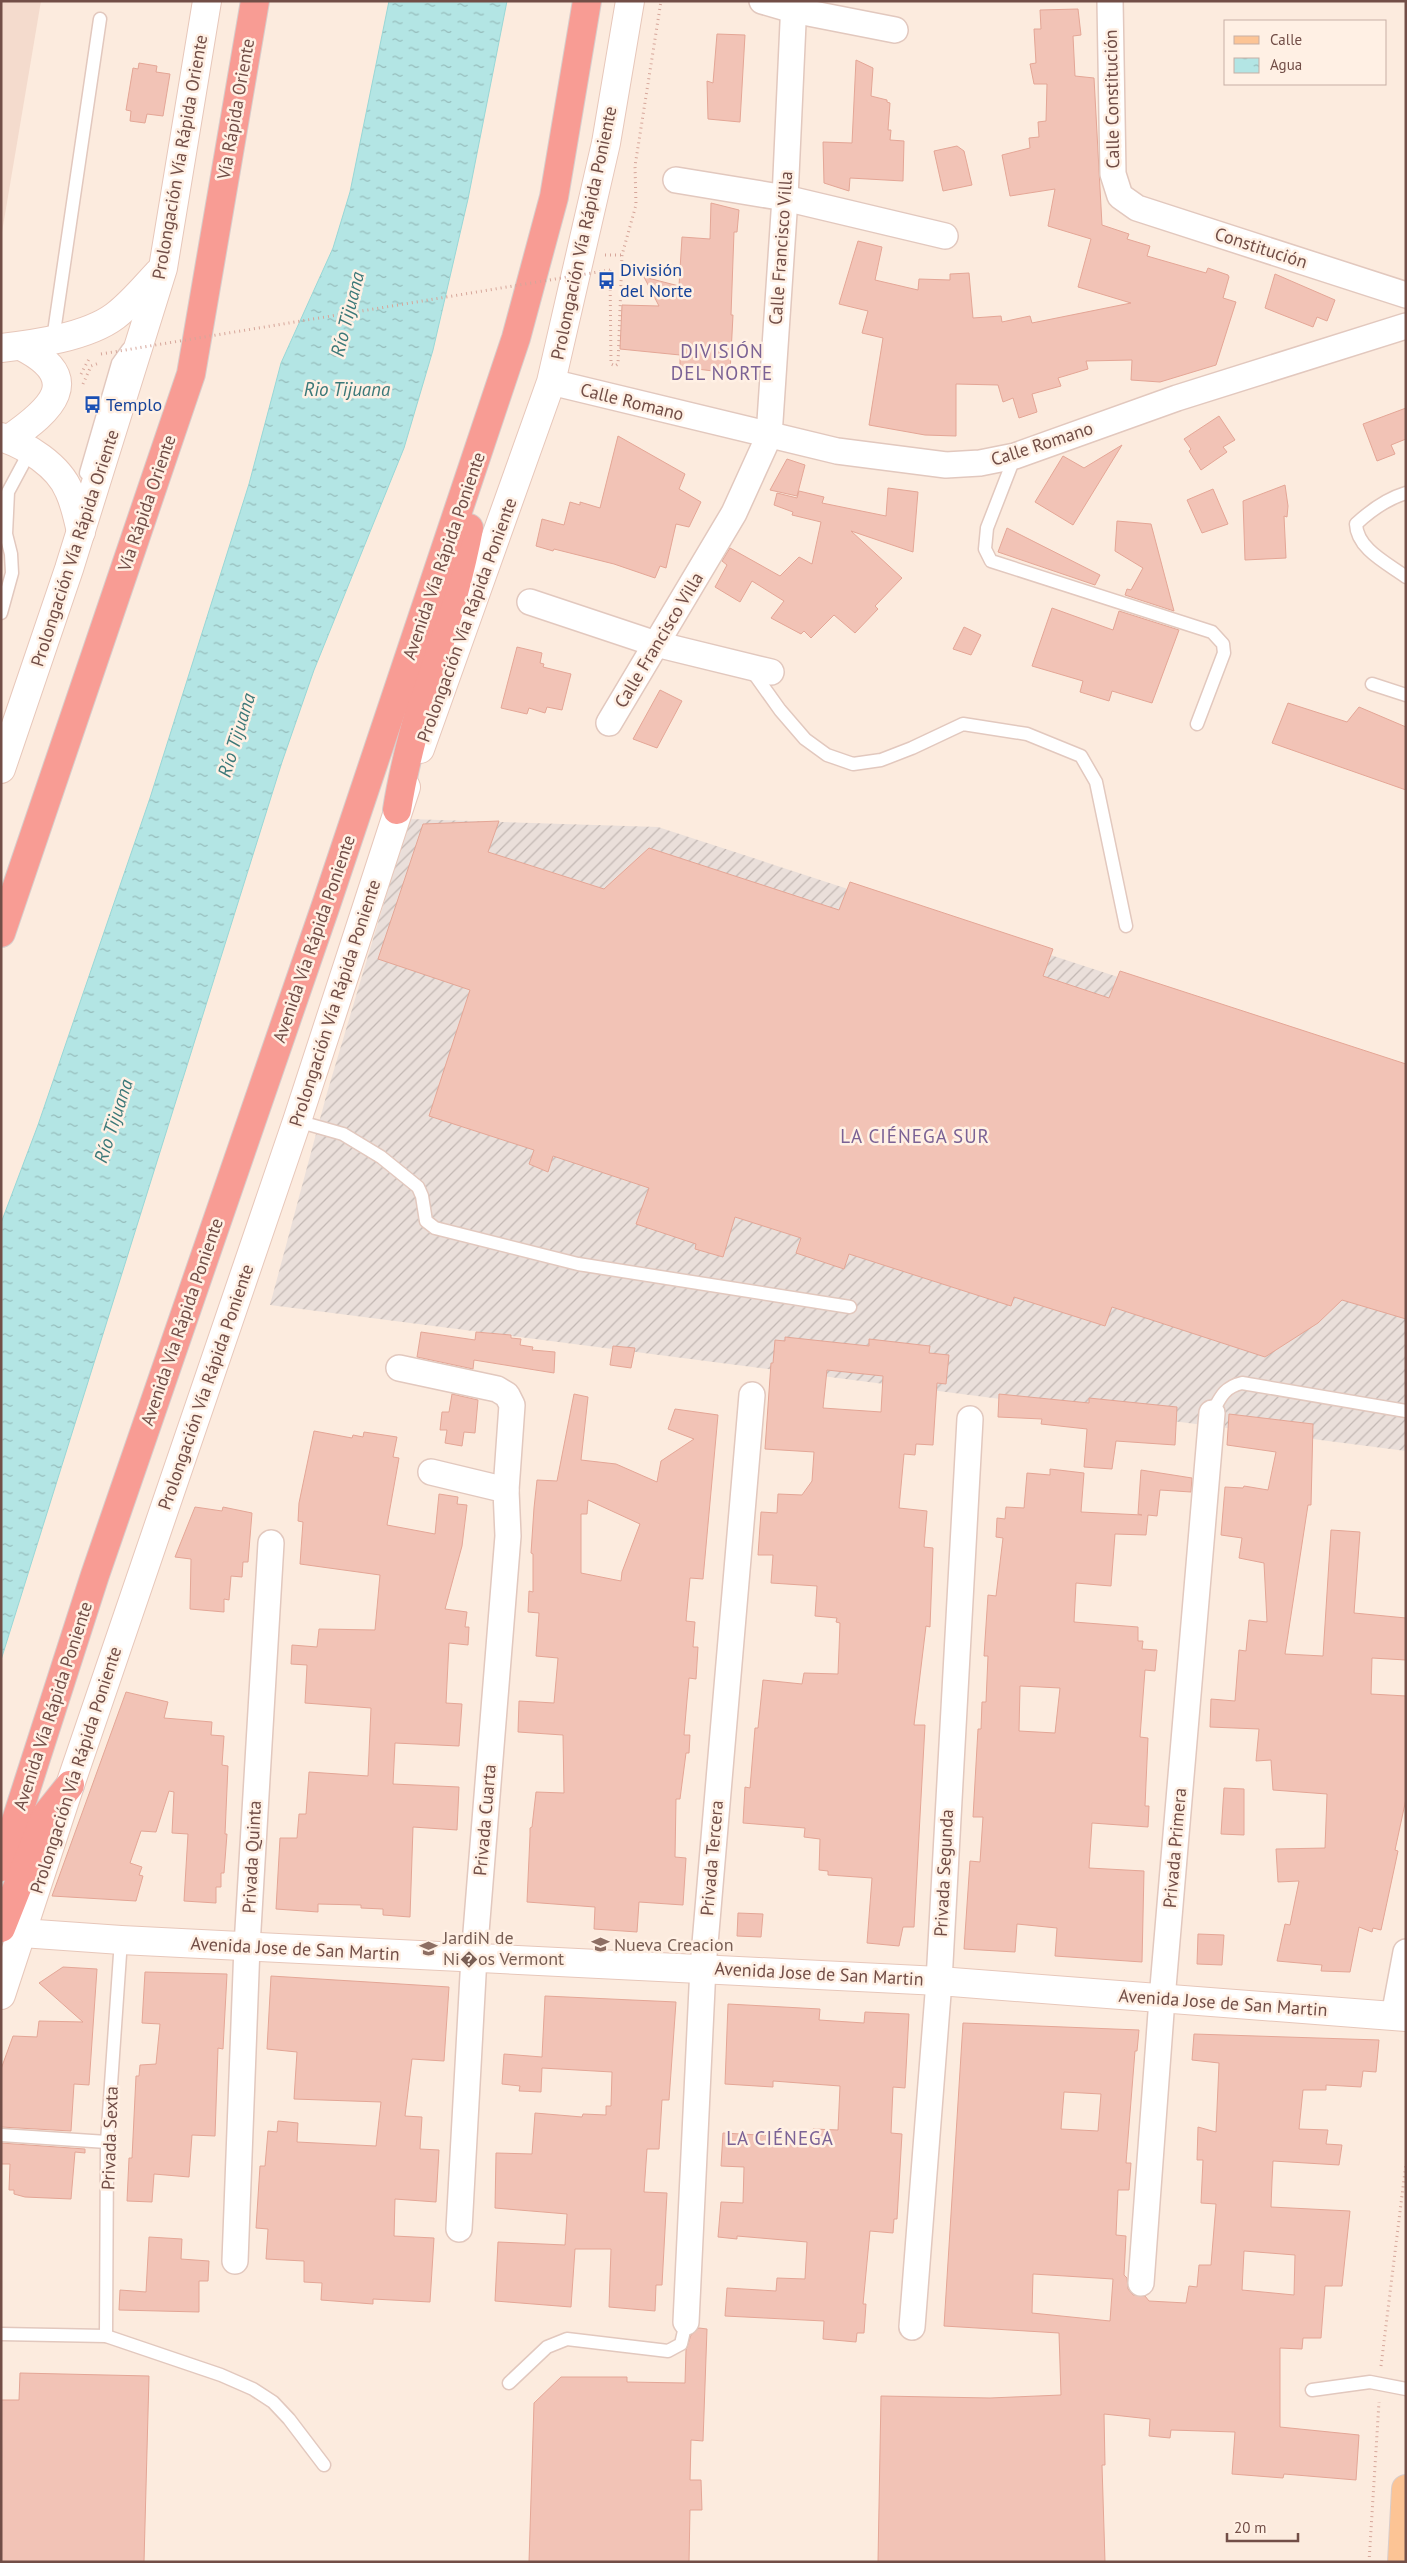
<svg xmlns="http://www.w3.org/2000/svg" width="1407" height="2563" font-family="'PT Sans',sans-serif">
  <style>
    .residential { fill: #f4dbcd }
    .industrial { fill: url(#industrial-furrows) }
    .water { fill: url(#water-ripples); stroke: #99d7d6 }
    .building { fill: #f2c3b6; stroke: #e4a696; fill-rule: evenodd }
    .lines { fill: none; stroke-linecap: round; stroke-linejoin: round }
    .lane-casing { stroke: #e2c8be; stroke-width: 15 }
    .street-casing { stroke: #e2c8be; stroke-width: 28 }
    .secondary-casing { stroke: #e7c7ba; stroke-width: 30 }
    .primary-casing { stroke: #d8cdcb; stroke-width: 30 }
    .highway-casing { stroke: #d8cdcb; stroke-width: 30 }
    .path { stroke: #d6a69a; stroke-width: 3; stroke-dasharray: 1 4; stroke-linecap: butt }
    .lane { stroke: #fff; stroke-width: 12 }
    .street { stroke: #fff; stroke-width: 25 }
    .secondary { stroke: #fff; stroke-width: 28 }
    .primary { stroke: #fcc495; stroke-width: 28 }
    .highway { stroke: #f89c94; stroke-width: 28 }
    .path-bridge { stroke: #d6a69a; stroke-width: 3; stroke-dasharray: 1 4; stroke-linecap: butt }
    .labels { text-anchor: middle; stroke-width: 5; stroke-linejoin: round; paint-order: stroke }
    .street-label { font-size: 18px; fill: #724e47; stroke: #fff0e4 }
    .transit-label { font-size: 18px; fill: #164399; stroke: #fff0e4; text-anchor: start }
    .education-label { font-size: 18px; fill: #785e54; stroke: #fff0e4; text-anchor: start }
    .water-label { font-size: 19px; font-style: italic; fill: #3b7878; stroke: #fff0e4 }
    .neighbourhood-label { font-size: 19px; letter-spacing: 1px; fill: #7b6295; stroke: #fff0e4 }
  </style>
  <defs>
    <pattern id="industrial-furrows" width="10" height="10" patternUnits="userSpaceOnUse" patternTransform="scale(1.25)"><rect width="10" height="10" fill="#eadfda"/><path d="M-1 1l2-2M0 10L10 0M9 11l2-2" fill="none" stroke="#c2b7b3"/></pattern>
    <pattern id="water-ripples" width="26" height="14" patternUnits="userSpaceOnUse" patternTransform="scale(1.25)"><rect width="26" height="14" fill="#b3e5e4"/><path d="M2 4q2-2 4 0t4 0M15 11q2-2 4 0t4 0" fill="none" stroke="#96bcbb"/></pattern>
  </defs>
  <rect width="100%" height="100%" fill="#fcebde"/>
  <path class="residential" d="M1,1H41L1,238Z"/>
  <path class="industrial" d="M409,819L658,827L1406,1071V1451L270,1305L327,1093Z"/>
  <path class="water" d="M389,1H507L468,199L433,350L404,448L314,670L282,762L1,1660V1223L38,1125L150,798L249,484L281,363L333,248L350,192Z"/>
  <g class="building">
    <path d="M1078,9L1081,35L1073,36L1075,76L1094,78L1102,225L1129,234L1127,239L1150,246L1147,256L1206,273L1208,268L1228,275L1229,277L1223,298L1236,302L1216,365L1160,382L1131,380L1132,360L1086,361L1088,369L1058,378L1061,386L1032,394L1037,412L1019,418L1013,398L1003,402L998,385L956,384V436L925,435L869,425L883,338L862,333L868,311L839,304L858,241L882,247L875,280L918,290L919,279L950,280V274L969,273L973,318L1001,316L1002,322L1030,316L1032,323L1131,303L1078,287L1091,239L1048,226L1055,189L1010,196L1002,155L1030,148L1029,138L1039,137L1038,122L1046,121L1047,84H1034L1030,64L1036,63L1034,29H1041L1040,10Z"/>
    <path d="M717,34L745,35L740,122L708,119L707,81L713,83Z"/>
    <path d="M856,60L873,68L871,96L887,100V102L890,103L888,130H891L890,140L904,141L903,181L850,178L849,191L824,183L823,142L852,143Z"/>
    <path d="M139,63L157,66L156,72L170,74L163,116L147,114L145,123L130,121L131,111L126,110L133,68L138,69Z"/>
    <path d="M957,146L964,151L972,185L943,191L934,151Z"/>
    <path d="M711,203L739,210L737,232H734L731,315H733L730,373L680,367V355L620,349L622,305L659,306L644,277L679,286L682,237L710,239Z"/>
    <path d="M1275,274L1335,300L1327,321L1317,317L1313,327L1265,308Z"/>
    <path d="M1406,408V439L1391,445L1395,454L1377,461L1363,424Z"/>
    <path d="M1219,416L1235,440L1223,447L1227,452L1201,470L1189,451L1191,449L1184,439Z"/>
    <path d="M618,436L685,474L679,489L701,502L689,527L676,524L666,568L660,566L655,578L614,564L554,549L553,551L536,546L542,519L564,525L570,502L580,505V502L600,508Z"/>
    <path d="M1122,445L1073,525L1035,502L1063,456L1084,468Z"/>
    <path d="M787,459L805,465L797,496L770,490Z"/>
    <path d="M1285,485L1288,506L1287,517L1284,516L1286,558L1245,560L1243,501Z"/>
    <path d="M888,488L918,492L913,552L851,531L902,578L875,606L878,609L855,633L834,615L811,638L804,631L801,634L771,618L784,601L752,581L740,602L715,587L727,565L722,561L730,548L780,576L799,557L812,564L821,522L792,515L793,512L774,505L777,493L797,498L799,491L824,497L822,503L886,516Z"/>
    <path d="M1213,489L1228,524L1202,533L1187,500Z"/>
    <path d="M1117,521L1151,524L1174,611L1125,595L1127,589L1131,590L1143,568L1115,551Z"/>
    <path d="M1007,528L1100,575L1095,585L998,552Z"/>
    <path d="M1052,608L1113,630L1119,611L1179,630L1152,703L1112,691L1109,701L1080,692L1083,681L1032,666Z"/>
    <path d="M964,627L981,635L971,655L953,649Z"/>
    <path d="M517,647L542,653L540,663L544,664L543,667L571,674L562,710L547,707L545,713L529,708L527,714L501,708Z"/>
    <path d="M660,690L682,701L657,748L633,739Z"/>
    <path d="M1288,703L1347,722L1359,707L1406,727V790L1272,743Z"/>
    <path d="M499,821L488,852L604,889L649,848L839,910L850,882L1053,949L1043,976L1109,998L1120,971L1406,1064V1319L1342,1300L1318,1323L1265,1357L1112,1307L1105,1326L1014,1297L1011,1306L849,1254L844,1269L796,1253L801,1238L735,1217L723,1257L695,1249L696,1244L636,1224L649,1188L553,1156L548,1172L529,1164L534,1150L429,1116L470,990L378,959L423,824Z"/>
    <path d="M421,1332L475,1340L476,1332L511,1335V1338L521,1339L520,1345L533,1347L532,1350L555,1352L554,1373L474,1360L473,1369L417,1357Z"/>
    <path d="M785,1337L869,1346V1339L930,1346L929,1353L949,1355L946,1384L937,1383L933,1445L916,1444L915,1455L904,1454L899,1508L927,1511L924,1547L933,1548L930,1627L926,1626L914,1725H925L914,1927H903L899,1946L867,1943L872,1878L828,1875V1871L819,1870L820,1839L804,1837L805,1828L743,1823L745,1787L750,1788L755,1728H758L763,1680L802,1684L804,1673L838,1674L840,1623L836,1622L837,1618L815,1616L817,1586L771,1583L773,1555H758L761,1512L777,1513L778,1494L802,1495L812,1481L814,1452L765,1449L771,1363H773L775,1340L785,1341ZM827,1370L883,1376L881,1412L823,1408Z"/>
    <path d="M613,1346L635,1348L631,1368L610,1365Z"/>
    <path d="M452,1394L478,1400L475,1433L464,1432L462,1446L445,1443L447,1430H440L442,1412H449Z"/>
    <path d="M574,1394L588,1397L581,1460L616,1464L657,1482L661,1461L694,1439L668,1429L675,1409L718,1415L703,1579L690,1578L686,1621L695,1622L693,1647H698L696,1679L689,1678L687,1700L684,1735H690L689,1753H686L680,1799H676L675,1857L686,1858L683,1905L639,1902L637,1932L594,1929L595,1907L527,1902L530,1835V1828L532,1827L536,1792L564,1793L563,1735L518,1732L519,1701L554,1703L558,1658L536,1656L539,1613L528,1612L529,1591L533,1592V1554L531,1553L534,1508L537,1480L557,1481ZM588,1500L640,1524L622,1572L621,1581L581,1573V1514H587Z"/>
    <path d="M999,1394L1089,1403V1398L1177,1407L1175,1445L1116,1441L1112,1469L1084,1467L1087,1429L1041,1424L1042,1419L998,1417Z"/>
    <path d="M1229,1414L1313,1424L1311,1505H1308L1285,1654L1323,1656L1331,1530L1360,1532L1354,1613L1406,1618V1660L1372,1658L1371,1694L1406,1696V1799L1395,1850L1398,1851L1381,1930L1373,1928L1372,1932L1359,1927L1350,1972L1321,1971L1322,1965L1277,1961L1285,1924L1290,1925L1299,1881L1278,1882L1276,1849L1325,1848L1327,1794L1273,1790L1271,1760L1256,1761L1259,1729L1210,1727L1211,1699L1235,1701L1239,1650L1246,1651L1249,1620L1267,1622L1264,1563L1239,1558L1242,1538L1221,1535L1225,1487L1243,1488L1244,1486L1268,1490L1276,1452L1227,1445Z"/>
    <path d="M314,1431L352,1438L353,1435L363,1437L364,1432L397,1437L393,1457L399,1458L387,1525L435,1534L439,1494L458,1497L457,1504L467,1505L462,1546L445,1609L467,1612L465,1627H469L468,1645L449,1643L446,1703L462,1704L459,1746L395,1743L393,1784L459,1787L457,1830L413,1827L410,1917L383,1915V1909L361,1908V1905L318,1904V1912L276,1909L280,1838H297L299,1814H306L309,1772L368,1776L371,1708L305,1703L307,1665L291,1664L292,1645L317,1647L319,1629L375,1630L380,1575L300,1564L303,1522L298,1521L299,1503Z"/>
    <path d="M1050,1469L1084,1473L1081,1512L1142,1515L1138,1514L1141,1470L1192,1478L1191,1492L1160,1490L1157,1516L1148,1515L1146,1535L1115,1534L1111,1586L1076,1583L1074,1622L1138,1627V1641H1143L1142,1649L1157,1650L1155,1671L1145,1670L1140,1737L1148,1738L1145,1806H1149L1148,1827L1092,1823L1089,1868L1144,1871L1142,1962L1055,1956L1057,1928L1017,1924L1015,1952L964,1949L970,1861L980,1862L983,1817H973L978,1729H981L982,1702H986L988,1656H984L988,1595L996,1596L1003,1538L996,1537L997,1518L1005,1519L1006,1507L1024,1508L1027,1473L1050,1475ZM1020,1686L1060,1688L1055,1733L1019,1731Z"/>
    <path d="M195,1507L222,1511L223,1507L252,1513L248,1562H243L242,1577L231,1576L229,1600L224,1599V1612L190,1609L191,1559L175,1557Z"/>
    <path d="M126,1692L168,1702L164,1718L212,1722L211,1735L224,1736L222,1765L228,1766L225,1834H227L224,1873H221V1887H216V1903L184,1901L188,1834L172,1833L174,1792L169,1791L156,1832L141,1831L130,1863L142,1867L139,1875L143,1876L136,1901L52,1896Z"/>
    <path d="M1224,1788L1244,1789V1835L1221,1834Z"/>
    <path d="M738,1913L763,1914L761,1937L737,1936Z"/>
    <path d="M1198,1934L1224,1935L1222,1965L1197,1964Z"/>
    <path d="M63,1967L97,1969L89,2085L74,2084L71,2131L1,2127V2069L13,2036L37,2037L39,2021L83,2022L39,1983Z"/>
    <path d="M145,1972L227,1974L223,2049L218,2048L215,2136L192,2135L189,2177L154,2174L152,2202L127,2201L129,2158H132L136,2076H139L140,2065L156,2064L160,2024L142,2023Z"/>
    <path d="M271,1976L449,1987L444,2061L412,2059L405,2116L422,2117L420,2149L439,2150L436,2202L395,2199L394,2236L434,2238L430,2302L373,2299V2304L321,2300L322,2283L304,2282V2261L266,2259L268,2229L256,2228L260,2166H265L268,2131L277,2132L278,2121L298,2123L297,2142L376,2146L381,2102L294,2099L297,2052L267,2049Z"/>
    <path d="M545,1996L676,2002L669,2100H662L659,2149H647L644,2192L667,2193L662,2285H656L655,2311L609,2307L611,2249H575L571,2307L495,2301L498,2242L565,2245L567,2214L495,2208L496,2153L532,2154L535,2113L582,2117L583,2114L606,2115V2106H611L612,2072L542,2068L541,2092L519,2091L520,2086L502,2084L504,2054L542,2057Z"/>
    <path d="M728,2004L820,2009L819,2020L864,2023L865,2012L909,2014L905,2088L893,2087L891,2133L902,2134L897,2219H894L893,2233L870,2231L863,2304H866L864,2333H857L856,2342L823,2339L824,2321L725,2316L727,2288L776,2291L777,2278L805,2279L807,2242L737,2236V2239L718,2237L721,2202L743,2203L744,2167L721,2166L723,2133L813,2138V2129L838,2130L840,2086L773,2081V2087L725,2084Z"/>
    <path d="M963,2023L1139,2030L1137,2051H1135L1126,2163H1131L1129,2190H1118L1116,2235L1126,2236L1124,2275L1127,2278L1128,2289L1133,2295L1145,2296L1149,2301L1186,2303L1189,2286L1197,2287L1199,2265H1211L1216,2204L1201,2203L1203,2160H1197L1198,2127L1216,2132L1219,2063L1192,2060L1194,2034L1379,2040L1376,2072L1363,2071L1361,2087L1326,2085V2090H1303L1299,2129L1328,2130L1326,2144L1342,2145L1339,2165L1273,2161L1272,2181L1271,2207L1350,2211L1342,2286H1325L1321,2338H1303L1302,2349L1280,2348V2427L1359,2435L1356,2480L1284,2474L1283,2478L1232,2474L1235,2432L1171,2430L1170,2438L1149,2436L1150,2419L1104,2414L1105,2465H1102L1105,2562H878L881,2396L990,2398L1061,2395L1059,2333L944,2326ZM1064,2092L1101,2094L1098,2131L1061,2129ZM1244,2251L1295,2255L1294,2295L1242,2290ZM1033,2274L1113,2279L1110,2321L1032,2313Z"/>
    <path d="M1,2143L85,2149V2153L75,2152L71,2199L25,2197L14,2194V2190H9L10,2164H1Z"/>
    <path d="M149,2237L182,2239L181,2259L209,2261L208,2281H199V2312L119,2310L120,2290L146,2292Z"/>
    <path d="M699,2328L707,2329L703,2441L691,2440L690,2480H701L702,2510H690L689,2562H529L534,2403L561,2377H627V2382L685,2383L686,2350L691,2335Z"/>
    <path d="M20,2373L149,2376L144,2562H1V2400H19Z"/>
  </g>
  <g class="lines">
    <defs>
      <g id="lane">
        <path d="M53,339L100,19"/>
        <path d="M1015,456L987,528L985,549L991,561L1212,632L1223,644L1224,653L1197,724"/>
        <path d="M86,473L118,363L128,349"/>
        <path d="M1406,493C1386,499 1371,510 1356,524C1357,549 1387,563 1406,577"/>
        <path d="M1,613L12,573L11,554L6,534L8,492L30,451"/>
        <path d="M750,668L780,710L805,739L827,755L853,764L881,760L912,748L963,724L1027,734L1081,756L1096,782L1126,926"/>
        <path d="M1372,684L1406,695"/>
        <path d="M297,1121L343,1134L381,1157L418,1187L422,1196L426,1221L435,1228L578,1264L850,1307"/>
        <path d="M1212,1413C1220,1398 1224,1387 1242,1383L1406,1411"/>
        <path d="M1,2135L107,2142"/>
        <path d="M1,2334L106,2336L221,2375L253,2389L273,2402L289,2419L324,2465"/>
        <path d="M106,2336L107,2142L121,1940"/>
        <path d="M509,2383L547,2347L567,2339L668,2351L681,2344L686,2322"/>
        <path d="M1312,2390L1370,2382L1406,2389"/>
      </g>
      <g id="street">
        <path d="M762,1L793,10L895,30"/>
        <path d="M1110,1L1113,174L1120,196L1137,208L1406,295"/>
        <path d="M676,180L785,198L945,236"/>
        <path d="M551,382L837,451L946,465L980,463L1015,456L1177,398L1406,326"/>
        <path d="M530,602L656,644L771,672"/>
        <path d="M609,723L734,513L769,436L785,198L794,1"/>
        <path d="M399,1368L497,1389L507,1395L512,1405L506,1490"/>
        <path d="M431,1472L506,1490L508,1536L474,1957L459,2229"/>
        <path d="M1394,2016L1406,1952"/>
        <path d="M235,2261L247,1946L271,1543"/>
        <path d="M1141,2283L1162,1999L1212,1413"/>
        <path d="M686,2322L703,1967L752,1395"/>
        <path d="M912,2327L939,1981L970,1419"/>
      </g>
      <g id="secondary">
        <path d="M1,348C35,344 87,337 115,316C131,304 144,288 158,273"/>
        <path d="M1,437C26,445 59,466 69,491C75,504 78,518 81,532"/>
        <path d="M9,439C51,410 86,379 21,346"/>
        <path d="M420,749L551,382L606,143L630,1"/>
        <path d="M1,769L69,569L163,268L207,1"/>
        <path d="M22,1933L121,1940L939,1981L1406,2017"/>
        <path d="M1,1995L70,1785L297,1121L406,787"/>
      </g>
      <path id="primary" d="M1402,2562L1406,2489"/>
      <g id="highway">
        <path d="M397,810C412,714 451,624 469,528"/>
        <path d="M1,933L191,374L255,1"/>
        <path d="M1,1867L95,1575L326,905L516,338L554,197L587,1"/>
        <path d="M1,1928L46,1815L70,1785"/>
      </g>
    </defs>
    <use href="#lane" class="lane-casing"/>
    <use href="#street" class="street-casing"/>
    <use href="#secondary" class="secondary-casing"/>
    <use href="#primary" class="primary-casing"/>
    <use href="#highway" class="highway-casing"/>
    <g class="path">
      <path d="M605,255H622"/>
      <path d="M610,270L611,364L615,366L618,364L622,255L636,205L635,166L661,1"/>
      <path d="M81,374L90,357"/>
      <path d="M83,384L91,366L99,363"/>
      <path d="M1381,2366L1406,2163"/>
      <path d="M1369,2562L1379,2402"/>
    </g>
    <use href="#lane" class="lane"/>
    <use href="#street" class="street"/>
    <use href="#secondary" class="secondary"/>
    <use href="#primary" class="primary"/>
    <use href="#highway" class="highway"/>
    <path class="path-bridge" d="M101,354L610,270"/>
  </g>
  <defs>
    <symbol id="bus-bare" viewBox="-9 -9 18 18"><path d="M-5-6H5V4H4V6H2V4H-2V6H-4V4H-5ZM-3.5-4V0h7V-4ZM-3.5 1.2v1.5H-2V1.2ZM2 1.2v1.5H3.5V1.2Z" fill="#1a4fb4" stroke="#fff0e4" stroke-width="2.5" paint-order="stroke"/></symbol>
    <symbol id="school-bare" viewBox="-9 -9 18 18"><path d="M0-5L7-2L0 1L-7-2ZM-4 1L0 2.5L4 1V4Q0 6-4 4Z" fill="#8d6e63" stroke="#fff0e4" stroke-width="2.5" paint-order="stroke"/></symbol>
  </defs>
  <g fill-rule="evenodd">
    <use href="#bus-bare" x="594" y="268" width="25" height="25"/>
    <use href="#bus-bare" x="80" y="392" width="25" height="25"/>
    <use href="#school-bare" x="588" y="1932" width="25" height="25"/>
    <use href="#school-bare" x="416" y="1936" width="25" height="25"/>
  </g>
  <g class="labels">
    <g class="street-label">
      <text transform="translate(1112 99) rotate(-91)" y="6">Calle Constitución</text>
      <text transform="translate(236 109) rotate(-80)" y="6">Vía Rápida Oriente</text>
      <text transform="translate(180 157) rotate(-80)" y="6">Prolongación Vía Rápida Oriente</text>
      <text transform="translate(584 233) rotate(-78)" y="6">Prolongación Vía Rápida Poniente</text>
      <text transform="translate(781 248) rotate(-86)" y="6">Calle Francisco Villa</text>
      <text transform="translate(1261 248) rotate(18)" y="6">Constitución</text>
      <text transform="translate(632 402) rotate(14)" y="6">Calle Romano</text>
      <text transform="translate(1042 444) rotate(-18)" y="6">Calle Romano</text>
      <text transform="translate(147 503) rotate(-71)" y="6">Vía Rápida Oriente</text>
      <text transform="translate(75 548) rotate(-72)" y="6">Prolongación Vía Rápida Oriente</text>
      <text transform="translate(444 556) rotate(-71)" y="6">Avenida Vía Rápida Poniente</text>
      <text transform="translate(467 620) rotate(-70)" y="6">Prolongación Vía Rápida Poniente</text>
      <text transform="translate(659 640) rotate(-59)" y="6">Calle Francisco Villa</text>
      <text transform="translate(314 939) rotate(-71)" y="6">Avenida Vía Rápida Poniente</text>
      <text transform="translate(335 1003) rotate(-72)" y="6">Prolongación Vía Rápida Poniente</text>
      <text transform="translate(182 1322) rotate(-71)" y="6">Avenida Vía Rápida Poniente</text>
      <text transform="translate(206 1387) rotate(-71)" y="6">Prolongación Vía Rápida Poniente</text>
      <text transform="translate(53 1706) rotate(-72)" y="6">Avenida Vía Rápida Poniente</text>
      <text transform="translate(76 1770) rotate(-72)" y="6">Prolongación Vía Rápida Poniente</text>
      <text transform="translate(485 1820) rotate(-85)" y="6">Privada Cuarta</text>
      <text transform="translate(1175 1848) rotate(-85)" y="6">Privada Primera</text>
      <text transform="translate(252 1857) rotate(-87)" y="6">Privada Quinta</text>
      <text transform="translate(712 1858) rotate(-85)" y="6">Privada Tercera</text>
      <text transform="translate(944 1873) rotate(-87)" y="6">Privada Segunda</text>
      <text transform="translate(295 1949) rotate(3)" y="6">Avenida Jose de San Martin</text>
      <text transform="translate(819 1974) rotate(3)" y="6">Avenida Jose de San Martin</text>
      <text transform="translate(1223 2003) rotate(4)" y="6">Avenida Jose de San Martin</text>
      <text transform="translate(110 2138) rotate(-88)" y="6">Privada Sexta</text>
    </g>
    <g class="transit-label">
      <text x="620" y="276">División<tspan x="620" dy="21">del Norte</tspan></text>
      <text x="106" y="411">Templo</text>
    </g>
    <g class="education-label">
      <text x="443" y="1944">JardiN de<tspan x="443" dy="21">Ni�os Vermont</tspan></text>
      <text x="614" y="1951">Nueva Creacion</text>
    </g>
    <g class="water-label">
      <text transform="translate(347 314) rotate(-76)" y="7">Río Tijuana</text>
      <text x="347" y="396">Rio Tijuana</text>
      <text transform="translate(236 735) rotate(-73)" y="7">Río Tijuana</text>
      <text transform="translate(113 1121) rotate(-72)" y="7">Río Tijuana</text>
    </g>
    <g class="neighbourhood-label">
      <text x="722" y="358">DIVISIÓN<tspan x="722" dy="22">DEL NORTE</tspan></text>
      <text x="915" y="1143">LA CIÉNEGA SUR</text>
      <text x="780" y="2145">LA CIÉNEGA</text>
    </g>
  </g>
  <rect width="1407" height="2563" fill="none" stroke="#724e47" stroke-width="5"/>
  <rect x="1224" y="20" width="162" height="65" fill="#fff0e4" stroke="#c7afa5"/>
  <rect x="1234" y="36" width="25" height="8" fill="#fcc495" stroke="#c7afa5"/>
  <text x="1270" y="45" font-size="15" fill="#724e47">Calle</text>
  <rect x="1234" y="58" width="25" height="15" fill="url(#water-ripples)" stroke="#c7afa5"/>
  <text x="1270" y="70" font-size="15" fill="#724e47">Agua</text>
  <path d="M1227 2533v8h71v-8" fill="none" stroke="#724e47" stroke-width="2.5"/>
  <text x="1234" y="2533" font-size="15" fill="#724e47" stroke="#fff0e4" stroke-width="4" paint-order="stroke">20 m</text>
</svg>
